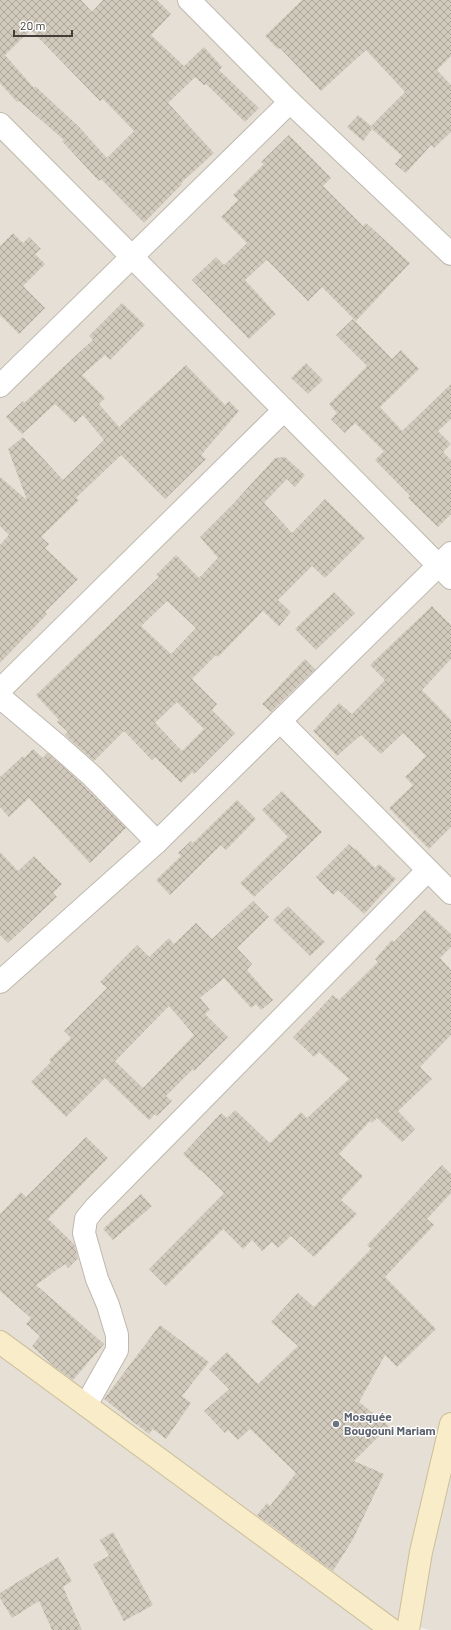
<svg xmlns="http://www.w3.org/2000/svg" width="451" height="1630" font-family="Barlow,sans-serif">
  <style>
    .residential { fill: #e5dfd5 }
    .building { fill: url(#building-cross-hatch); fill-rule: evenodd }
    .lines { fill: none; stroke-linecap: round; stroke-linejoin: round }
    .street-casing { stroke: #bfb8ad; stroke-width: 24 }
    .secondary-casing { stroke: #ccbf9a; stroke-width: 24 }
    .street { stroke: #fff; stroke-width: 22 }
    .secondary { stroke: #f9edc9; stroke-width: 22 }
    .worship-dot { fill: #6b7280; stroke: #fff; stroke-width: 1.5 }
    .labels { text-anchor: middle; stroke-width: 3; stroke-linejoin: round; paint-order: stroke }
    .worship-label { font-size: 12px; font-weight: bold; fill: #5b616d; stroke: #fff; text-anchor: start }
  </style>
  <defs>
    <pattern id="building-cross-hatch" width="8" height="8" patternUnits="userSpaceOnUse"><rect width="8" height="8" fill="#d2c9bd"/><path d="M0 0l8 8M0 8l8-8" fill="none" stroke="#aca59a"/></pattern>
  </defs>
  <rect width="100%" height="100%" fill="#f1eee6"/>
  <g class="residential">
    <path d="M0,0H451V1630H429L389,1618L0,1331Z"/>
    <path d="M0,1348L378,1630H0Z"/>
  </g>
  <g class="building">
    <path d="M0,0H81L92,12L103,0H157L171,14L151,35L184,66L204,47L222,67L219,70L259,108L245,122L206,84L204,85L195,77L168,103L214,153L181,183L182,184L144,223L101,179L99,181L62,141L64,140L19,101L17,102L0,83ZM31,30L100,101L103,99L134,131L107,158L79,127L35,86L34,88L5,55Z"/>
    <path d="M302,0H451V56L437,70L451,85V132L434,148L431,145L406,173L395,164L402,156L372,129L363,141L347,127L358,115L371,126L405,92L366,50L321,91L280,48L278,49L265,36Z"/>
    <path d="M289,135L331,178L323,186L363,226L366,223L410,263L356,321L322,287L308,301L267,260L245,280L276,314L249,339L192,280L216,257L224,265L247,243L221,217L238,200L233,195L264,164L261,162Z"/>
    <path d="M13,233L23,243L29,237L41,249L35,254L45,264L23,286L45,308L19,334L0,315V246Z"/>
    <path d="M122,303L145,325L110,360L105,355L82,375L105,398L99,404L119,427L186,365L225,405L229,401L239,411L201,455L206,459L165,499L121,455L76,498L79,500L41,537L49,544L45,548L78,579L45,612L47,614L0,663V545L9,535L0,526V477L27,500L8,449L23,437L63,480L104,440L83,415L75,423L55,404L22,434L6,417L23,401L24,403L93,340L89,336Z"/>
    <path d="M353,319L392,359L401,350L419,369L380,407L402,431L451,384V419L438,431L451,444L443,452L451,460V514L438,527L408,498L410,496L375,460L384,451L355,423L345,433L331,419L337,413L329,404L367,366L336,335Z"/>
    <path d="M306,363L323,380L308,394L291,378Z"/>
    <path d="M285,457L305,475L295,487L287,479L264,503L292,533L325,499L365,538L325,578L312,566L278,600L291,612L279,626L263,611L218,657L216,655L192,679L217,704L212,710L235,733L194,774L192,772L181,783L155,757L152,760L124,731L94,761L65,735L68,732L57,722L59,720L36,695L159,577L156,575L176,555L199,578L218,558L200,537L233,504L275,458ZM167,601L196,628L171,654L141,626ZM177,702L204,729L182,751L155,723Z"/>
    <path d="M334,592L355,613L316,650L295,629Z"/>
    <path d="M432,606L451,625V659L422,690L451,720V827L429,849L389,808L413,785L405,777L426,756L403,733L381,754L361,735L337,756L313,731L339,703L352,714L385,680L370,665Z"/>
    <path d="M305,659L315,669L271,712L262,704Z"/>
    <path d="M33,749L43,758L47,753L49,754L82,784L126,828L90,863L29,798L9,817L0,807V777L23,756L24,758Z"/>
    <path d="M282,791L322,832L254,897L240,883L288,837L262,810Z"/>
    <path d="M237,800L256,819L226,850L221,845L170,895L156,880L181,856L178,853L191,841L193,843Z"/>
    <path d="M349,844L354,849L355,848L375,868L379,864L396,879L364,914L338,890L333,895L316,877Z"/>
    <path d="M0,852L18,871L34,856L62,884L53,893L57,897L8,943L0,935Z"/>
    <path d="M253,901L269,917L237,948L252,964L247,970L273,1000L261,1010L256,1004L251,1008L224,978L200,998L210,1010L205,1014L228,1037L194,1071L193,1069L166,1096L172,1101L157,1116L155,1114L149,1120L105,1078L66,1117L31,1082L51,1062L49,1060L71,1038L64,1031L107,988L100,982L137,945L149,957L169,938L174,944L196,923L212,939ZM169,1006L194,1035L143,1088L115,1061Z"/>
    <path d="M288,906L325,942L310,956L273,920Z"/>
    <path d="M425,910L451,934V947L440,958L451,970V1035L420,1067L432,1079L398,1111L415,1129L402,1142L377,1118L372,1123L370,1121L339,1154L363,1176L341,1200L357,1214L314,1257L291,1236L278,1248L272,1242L262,1251L252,1240L243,1249L223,1229L166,1286L149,1269L224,1193L201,1170L200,1171L183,1154L221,1113L227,1118L235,1110L270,1143L301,1112L307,1118L349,1079L319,1052L314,1057L293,1037L333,995L339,1000L378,962L375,959L392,940L394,942Z"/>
    <path d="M86,1137L108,1158L48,1219L74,1244L78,1258L68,1268L65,1264L36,1285L104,1344L73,1380L56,1368L32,1346L40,1336L26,1324L31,1318L0,1291V1214L21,1192L26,1197Z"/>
    <path d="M442,1165L451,1174V1193L427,1219L434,1225L385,1277L436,1329L397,1367L385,1355L359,1402L389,1426L354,1461L384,1474L353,1539L333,1571L257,1515L267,1503L270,1506L296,1473L250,1429L238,1440L228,1430L225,1433L204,1411L229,1389L209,1369L227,1352L258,1384L298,1346L271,1322L298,1293L314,1307L371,1249L367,1245Z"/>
    <path d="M141,1194L152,1206L113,1240L103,1229Z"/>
    <path d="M160,1325L209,1362L182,1396L191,1403L166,1439L153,1429L149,1434L104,1399Z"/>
    <path d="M113,1532L153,1605L124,1621L93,1564L109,1556L100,1540Z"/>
    <path d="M58,1557L72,1581L63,1587L82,1630H52L39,1601L12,1618L0,1598V1593Z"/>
  </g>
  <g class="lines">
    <defs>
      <g id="street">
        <path d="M189,0L290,102L451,254"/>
        <path d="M0,124L451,578"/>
        <path d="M0,386L290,102"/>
        <path d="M0,690L284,410"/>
        <path d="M0,697L57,745L91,775L157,842"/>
        <path d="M280,721L451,893"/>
        <path d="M0,982L157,842L451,553"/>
        <path d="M86,1405L117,1350V1335L108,1305L97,1279L84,1233L86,1219L95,1208L428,870"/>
      </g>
      <g id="secondary">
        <path d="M0,1342L392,1630"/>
        <path d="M408,1630L421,1552L451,1424"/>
      </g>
    </defs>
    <use href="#street" class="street-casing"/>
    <use href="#secondary" class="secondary-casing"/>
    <use href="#street" class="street"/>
    <use href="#secondary" class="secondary"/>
  </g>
  <circle class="worship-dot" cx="336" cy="1424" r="4"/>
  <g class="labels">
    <g class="worship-label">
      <text x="344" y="1421">Mosquée<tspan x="344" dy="14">Bougouni Mariam</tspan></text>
    </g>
  </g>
  <path d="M14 30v6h58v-6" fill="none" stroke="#433e36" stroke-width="2"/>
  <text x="20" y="30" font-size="12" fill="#433e36" stroke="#ffffff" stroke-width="3" paint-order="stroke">20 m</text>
</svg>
